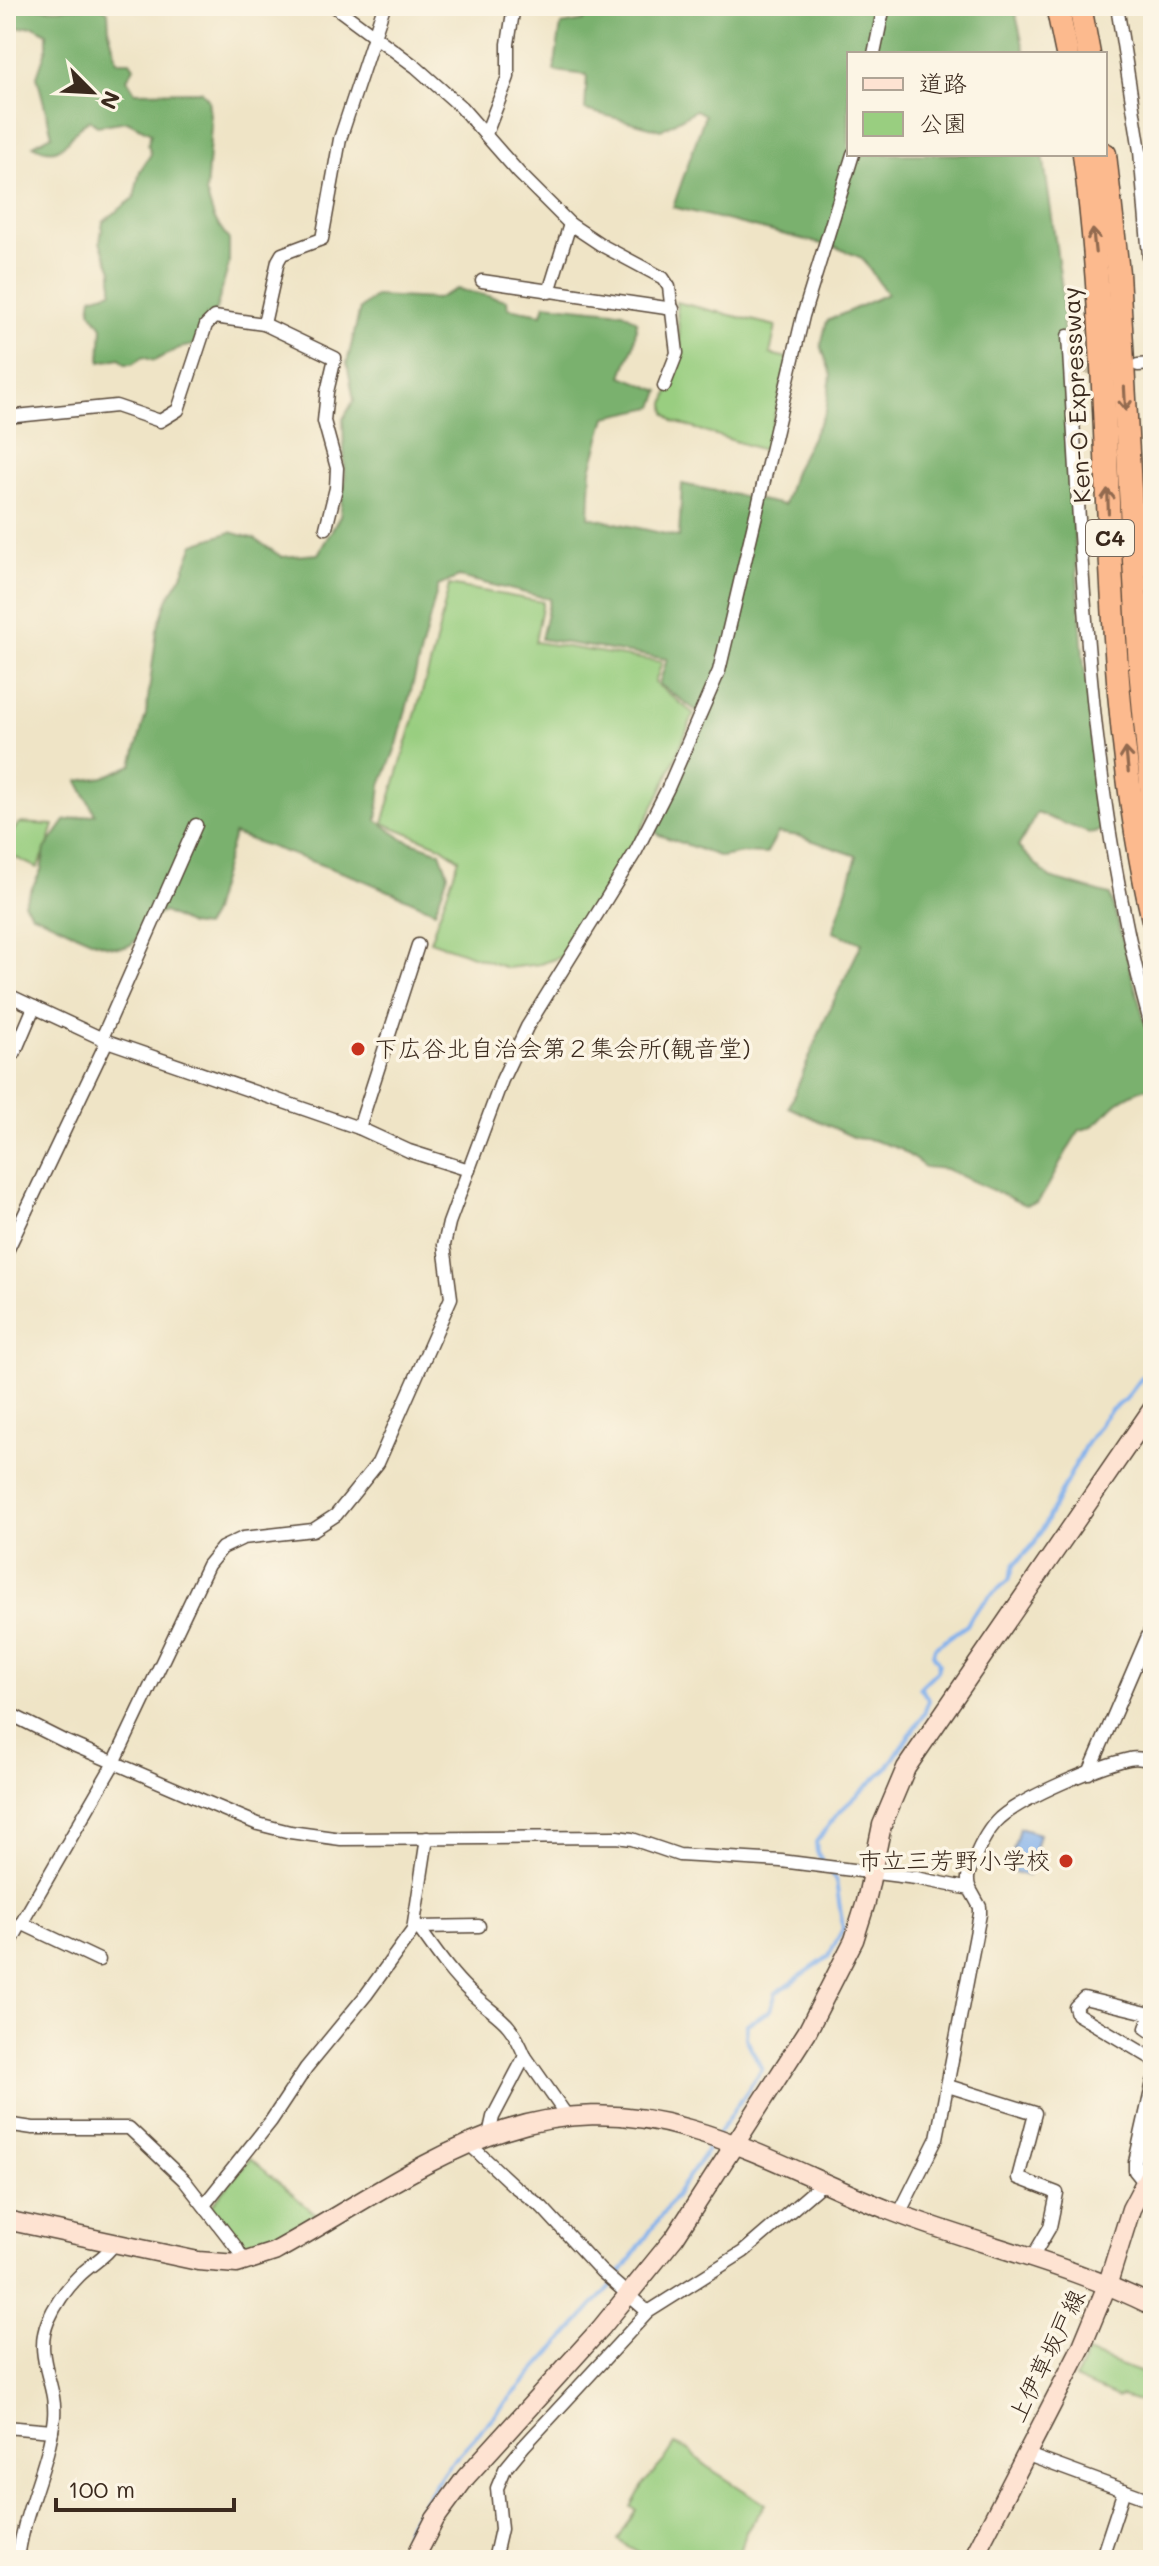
<svg xmlns="http://www.w3.org/2000/svg" width="1159" height="2566" font-family="Mali,'Klee One',sans-serif">
  <style>
    .green { fill: #99ce80; stroke: #6a7c4f; stroke-width: 2 }
    .forest { fill: #7ab16e; stroke: #5a6e46; stroke-width: 2 }
    .water { fill: #82b1ec; stroke: #5e6e85; stroke-width: 2 }
    .lines { fill: none; stroke-linecap: round; stroke-linejoin: round }
    .stream { stroke: #82b1ec; stroke-width: 4 }
    .street-tunnel { stroke: #cbbfa4; stroke-width: 12; stroke-dasharray: 12 6; stroke-linecap: butt }
    .street-casing { stroke: #564637; stroke-width: 15 }
    .secondary-casing { stroke: #564637; stroke-width: 21 }
    .highway-casing { stroke: #564637; stroke-width: 25 }
    .street { stroke: #fff; stroke-width: 12 }
    .secondary { stroke: #fee3d2; stroke-width: 18 }
    .highway { stroke: #fcba8e; stroke-width: 22 }
    .oneway { stroke: #926b50 }
    .poi-dot { fill: #c8321e; stroke: #fcf5e5; stroke-width: 3 }
    .labels { text-anchor: middle; stroke-width: 7; stroke-linejoin: round; paint-order: stroke }
    .shield { fill: #fcf5e5; stroke: #75675a; stroke-width: 2 }
    .shield-label { font-size: 22px; font-weight: bold; fill: #3b2a1e }
    .street-label { font-size: 24px; fill: #3b2a1e; stroke: #fcf5e5 }
    .poi-label { font-size: 24px; fill: #3b2a1e; stroke: #fcf5e5; text-anchor: start }
  </style>
  <rect width="100%" height="100%" fill="#fcf5e5"/>
  <filter id="ink" filterUnits="userSpaceOnUse"><feTurbulence type="fractalNoise" baseFrequency=".0125" numOctaves="2"/><feDisplacementMap in="SourceGraphic" scale="16" xChannelSelector="R" yChannelSelector="G"/><feConvolveMatrix kernelMatrix="1 2 1 2 8 2 1 2 1" color-interpolation-filters="sRGB"/></filter>
  <filter id="wash" filterUnits="userSpaceOnUse"><feTurbulence type="fractalNoise" baseFrequency=".006" numOctaves="4" result="noise"/><feDisplacementMap in="SourceGraphic" scale="32" xChannelSelector="R" yChannelSelector="G"/><feGaussianBlur stdDeviation="1.8" result="paint"/><feColorMatrix in="noise" values="0 0 0 0 0 0 0 0 0 0 0 0 0 0 0 0 0 1.4 0 .05"/><feComposite in="paint" operator="in"/></filter>
  <g filter="url(#wash)">
    <rect width="100%" height="100%" fill="#efe4c6"/>
    <g class="green">
      <path d="M676,302L776,326L770,354L788,358L766,451L674,422L666,413L665,404L681,350Z"/>
      <path d="M449,585L543,602L535,642L662,662L655,683L694,714L661,792L637,838L563,956L540,964L507,968L430,941L459,859L440,846L383,823L433,655Z"/>
      <path d="M19,823L54,825L47,848L37,868L6,853V842Z"/>
      <path d="M250,2158L318,2216L260,2250L248,2248L213,2210L212,2205Z"/>
      <path d="M1087,2353L1153,2377V2400H1150L1149,2404L1122,2396L1118,2398L1075,2379Z"/>
      <path d="M675,2444L689,2450L706,2466L765,2504L746,2532L738,2560H652L618,2540L636,2510L631,2507L645,2482L664,2461Z"/>
    </g>
    <g class="forest">
      <path d="M6,6L56,9L100,6L108,11L109,31L117,61H130L134,67L127,79L135,92L201,91L208,99L211,125L206,193L214,218L229,240V264L216,310L201,325L195,345L179,348L154,361L143,357L132,364H125L120,358L100,362L102,327L90,310L92,297L112,291V270L100,242L103,222L134,198L140,171L151,154L148,144L151,133L127,121L97,126L90,120C67,129 68,164 33,145L52,135L37,76L47,47V33L34,26L10,29L6,38Z"/>
      <path d="M592,6H1014L1025,54H849V154H1043L1062,289L1067,430L1083,656L1104,830L1089,833L1037,813L1018,847L1050,878L1110,895L1153,1052V1086C1139,1090 1128,1094 1117,1103C1102,1115 1101,1126 1080,1130C1063,1153 1055,1178 1038,1202L1025,1205L946,1169L925,1167L900,1149L873,1140L855,1138L789,1107L826,1017L862,943L833,932L857,856L799,836L778,833L766,854L743,853L721,857L659,835L654,829L657,820L705,717L659,684L667,659L541,639L550,599L459,577L438,586L397,745L381,785L377,820L403,839L440,852L448,874L435,911L361,879L234,834L211,915L204,927L189,925L164,912C158,915 151,917 147,921C140,929 138,942 128,946C109,955 53,920 32,914L24,903L41,871L45,849L65,821L95,814L78,781L104,777L132,765L146,714L157,630L167,600L182,575L194,544L231,532L255,539L282,557L318,554L340,516L345,479L343,419L354,400L347,363L360,309L375,296L436,299L457,289L507,300L508,308L542,314L545,304L623,312L637,321L634,344L622,376L660,391L654,407L606,417L591,470L589,517L679,537L682,484L784,505L794,471L826,411L831,375L821,345L827,321L887,294L862,258L838,248L673,207L705,115L696,110L661,130L585,110L587,75L554,71L561,25L583,21Z"/>
    </g>
    <path class="water" d="M1019,1828L1039,1834L1028,1876L1008,1870Z"/>
    <g class="lines">
      <g class="stream">
        <path d="M823,1862L817,1852L816,1842L839,1812L887,1768L924,1714L929,1700L920,1687L937,1671L939,1663L933,1654L935,1647L967,1625L973,1614L990,1596L1009,1580L1014,1565L1035,1543L1085,1446L1103,1419L1111,1410L1125,1400L1153,1363"/>
        <path d="M718,2134L762,2069L746,2038L747,2024L770,2011L776,1993L828,1957L843,1929L836,1881L828,1869"/>
        <path d="M397,2560L408,2526L445,2470L613,2284L713,2142"/>
      </g>
    </g>
  </g>
  <g filter="url(#ink)">
    <g class="lines">
      <path class="street-tunnel" d="M1084,368L1107,367"/>
      <defs>
        <g id="street">
          <path d="M334,6L416,67L461,107L519,173L570,224L603,246L663,278L669,287L677,353L664,386"/>
          <path d="M1117,6L1140,151L1153,303"/>
          <path d="M874,54L884,6"/>
          <path d="M486,134L508,77V44L514,6"/>
          <path d="M482,281L673,309"/>
          <path d="M549,292L570,224"/>
          <path d="M264,324L335,358L327,392L324,421L337,468L336,488L326,528"/>
          <path d="M1068,336C1083,568 1088,807 1153,1033"/>
          <path d="M1138,365L1153,364"/>
          <path d="M6,417L116,406L160,421L178,410L206,325L214,317L264,324L278,261L282,254L322,239L340,139L384,6"/>
          <path d="M6,994L107,1041L359,1128L409,1151L469,1170"/>
          <path d="M102,1038L196,825"/>
          <path d="M14,1054L34,1007"/>
          <path d="M359,1128L418,945"/>
          <path d="M6,1253L107,1041"/>
          <path d="M6,1274V1278"/>
          <path d="M6,1712L64,1741L213,1805L258,1824L290,1832L341,1839L617,1837L632,1839L679,1855L781,1861L916,1878L970,1889L980,1907V1914L937,2138L899,2214"/>
          <path d="M1089,1773L1153,1624"/>
          <path d="M970,1889C965,1878 970,1870 974,1860C980,1845 988,1829 1000,1818C1024,1797 1097,1766 1129,1759C1137,1757 1145,1759 1153,1762"/>
          <path d="M21,1923L99,1960"/>
          <path d="M417,1925L418,1927L479,1926"/>
          <path d="M418,1927C434,1949 449,1972 469,1991C497,2019 508,2015 525,2056L493,2117L489,2135"/>
          <path d="M6,1950L114,1763L208,1565L222,1548L243,1538L313,1530L336,1515L378,1463L451,1298L444,1245L449,1223L502,1080L527,1027L636,851L668,788L719,671L803,316L853,154"/>
          <path d="M1153,2033L1146,2028L1151,2014L1084,1998L1075,2007L1077,2014L1153,2059"/>
          <path d="M525,2056L567,2116"/>
          <path d="M948,2086L1035,2113L1018,2178L1057,2193L1050,2227L1033,2256"/>
          <path d="M6,2124L33,2128H129L184,2180L236,2247L245,2263"/>
          <path d="M467,2142L514,2186L542,2207L601,2271L648,2312"/>
          <path d="M1144,2182L1135,2171V2162L1153,2082"/>
          <path d="M204,2205L271,2121L306,2068L366,1995L413,1930L427,1838"/>
          <path d="M6,2427L52,2431"/>
          <path d="M1025,2454L1153,2501"/>
          <path d="M18,2560C23,2511 49,2466 54,2417C57,2383 33,2357 48,2321C55,2305 67,2288 79,2276C92,2263 105,2258 115,2243"/>
          <path d="M494,2560L501,2529L497,2488L505,2469L524,2446L648,2312L743,2252L823,2183"/>
          <path d="M1101,2560L1124,2490"/>
        </g>
        <g id="secondary">
          <path d="M6,2220L198,2261L237,2264L274,2252C413,2176 520,2079 689,2129C759,2149 823,2185 891,2211C978,2245 1070,2264 1153,2306"/>
          <path d="M414,2560L435,2519L466,2477L601,2328L675,2237L807,2032L854,1940L866,1902L882,1825L906,1768L1153,1408"/>
          <path d="M972,2560L1082,2346L1108,2283L1131,2209L1153,2167"/>
        </g>
        <g id="highway">
          <path d="M1057,6L1067,54"/>
          <path d="M1080,6L1089,54"/>
          <path d="M1084,154C1118,408 1095,669 1153,920"/>
          <path d="M1105,154L1118,273L1140,669L1153,807"/>
        </g>
      </defs>
      <use href="#street" class="street-casing"/>
      <use href="#secondary" class="secondary-casing"/>
      <use href="#highway" class="highway-casing"/>
      <use href="#street" class="street"/>
      <use href="#secondary" class="secondary"/>
      <use href="#highway" class="highway"/>
    </g>
    <defs><path id="oneway-shaft" d="M-6 0H5M1.5-3L5.5 0L1.5 3" fill="none" stroke-width="1.6" stroke-linecap="round" stroke-linejoin="round" transform="scale(2)"/></defs>
    <g class="oneway">
      <use href="#oneway-shaft" transform="translate(1094 241) rotate(-96)"/>
      <use href="#oneway-shaft" transform="translate(1125 399) rotate(87)"/>
      <use href="#oneway-shaft" transform="translate(1108 501) rotate(-92)"/>
      <use href="#oneway-shaft" transform="translate(1127 760) rotate(-96)"/>
    </g>
  </g>
  <g class="poi-dot">
    <circle cx="358" cy="1049" r="8"/>
    <circle cx="1066" cy="1861" r="8"/>
  </g>
  <g class="labels">
    <rect class="shield" x="1086" y="520" width="48" height="36" rx="6"/>
    <g class="shield-label">
      <text x="1110" y="546">C4</text>
    </g>
    <g class="street-label">
      <text transform="translate(1077 395) rotate(-93)" y="8">Ken-O Expressway</text>
      <text transform="translate(1047 2356) rotate(-64)" y="8">上伊草坂戸線</text>
    </g>
    <g class="poi-label">
      <text x="374" y="1057">下広谷北自治会第２集会所(観音堂)</text>
      <text x="1050" y="1869" text-anchor="end">市立三芳野小学校</text>
    </g>
  </g>
  <rect width="1159" height="2566" fill="none" stroke="#fcf5e5" stroke-width="32"/>
  <rect x="847" y="52" width="260" height="104" fill="#fcf5e5" stroke="#afa495" stroke-width="2"/>
  <rect x="863" y="78" width="40" height="12" fill="#fee3d2" stroke="#afa495" stroke-width="2"/>
  <text x="919" y="92" font-size="24" fill="#3b2a1e">道路</text>
  <rect x="863" y="112" width="40" height="24" fill="#99ce80" stroke="#afa495" stroke-width="2"/>
  <text x="919" y="132" font-size="24" fill="#3b2a1e">公園</text>
  <g transform="translate(92 92) rotate(114)" stroke="#fcf5e5" stroke-width="6" paint-order="stroke">
  <path d="M0-6L14 30L0 20L-14 30Z" fill="#3b2a1e"/>
  <text y="-12" font-size="22" font-weight="bold" text-anchor="middle" fill="#3b2a1e">N</text>
  </g>
  <path d="M56 2498v12h178v-12" fill="none" stroke="#3b2a1e" stroke-width="4"/>
  <text x="68" y="2498" font-size="24" fill="#3b2a1e" stroke="#fcf5e5" stroke-width="6" paint-order="stroke">100 m</text>
</svg>
